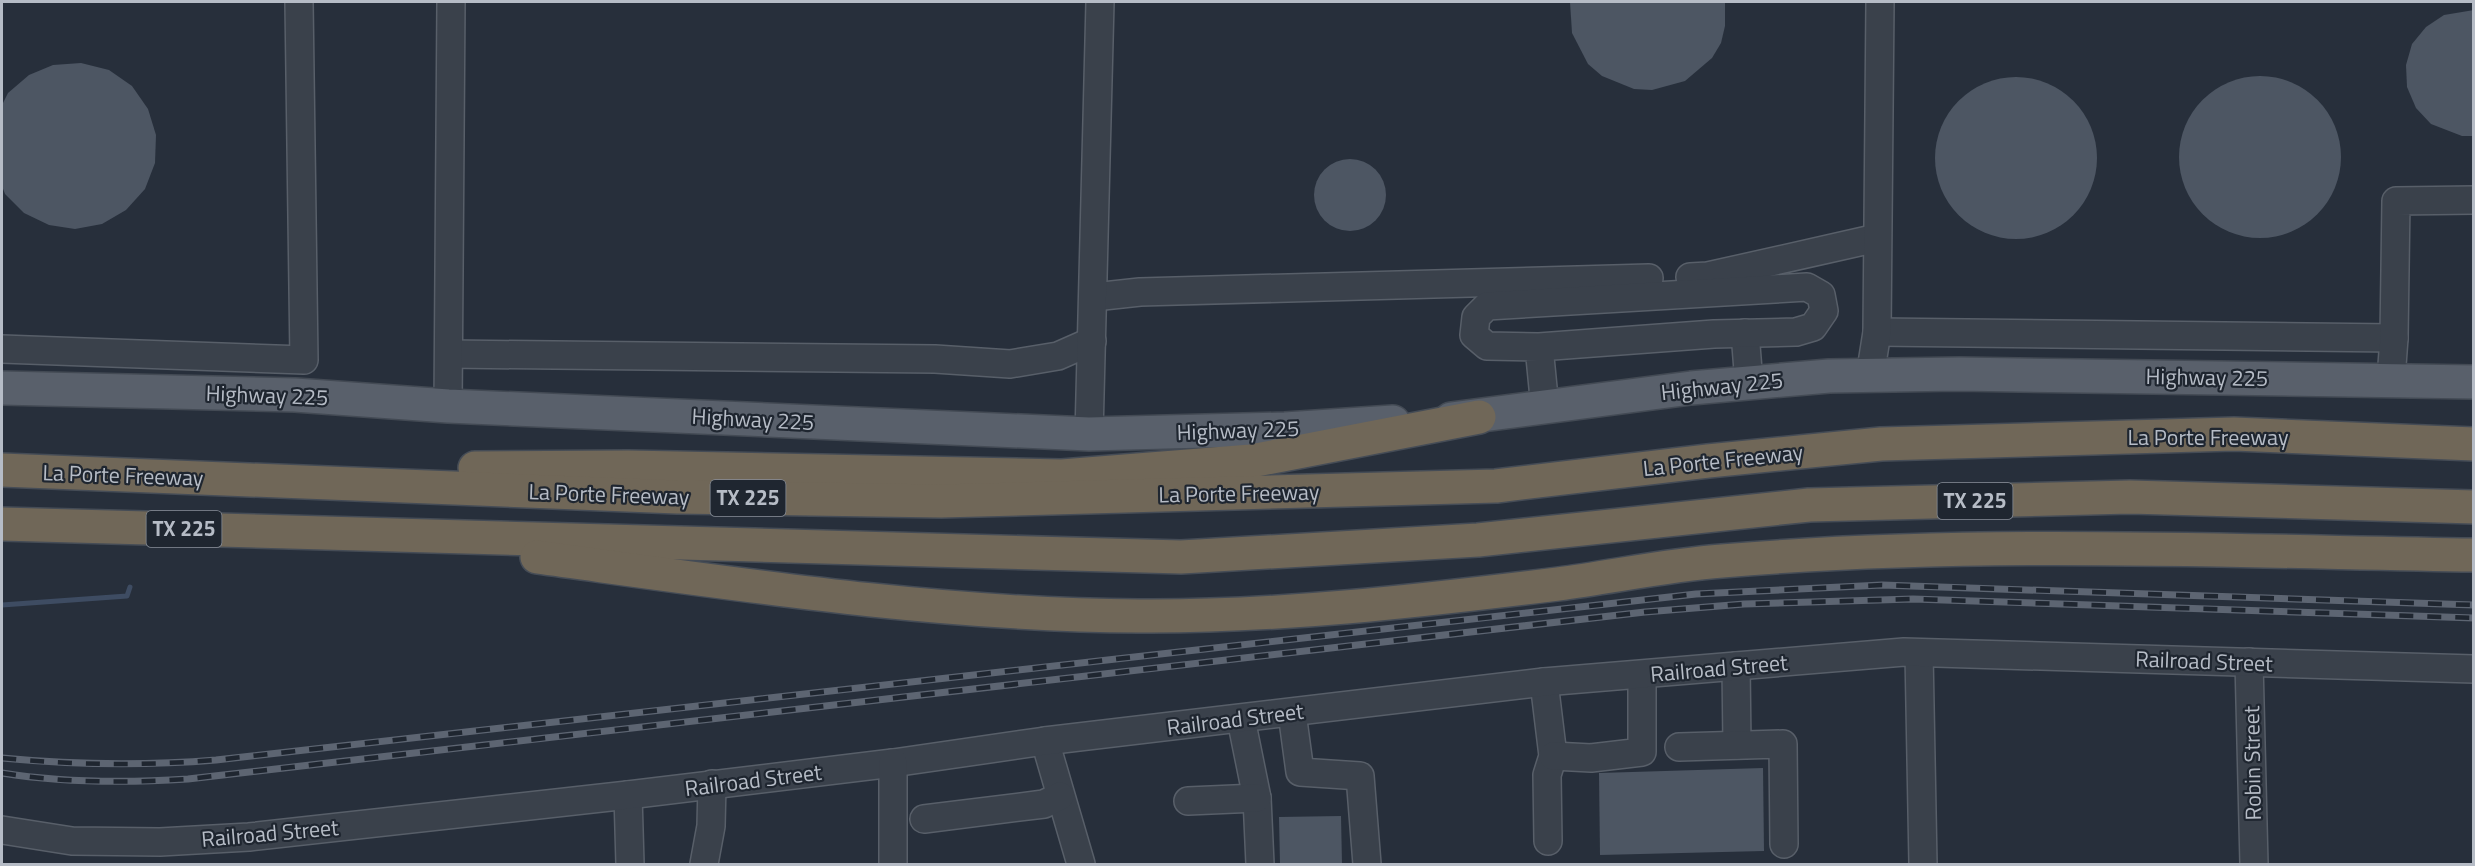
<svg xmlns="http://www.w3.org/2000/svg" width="2475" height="866" font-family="'Titillium Web',sans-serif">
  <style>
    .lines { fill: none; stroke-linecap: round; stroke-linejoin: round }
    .stream { stroke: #3e4c62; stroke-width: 5 }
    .building { fill: #4d5663 }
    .minor-casing { stroke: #585f69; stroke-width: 30 }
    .major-casing { stroke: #434a54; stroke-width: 36 }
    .highway-casing { stroke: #454c56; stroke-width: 36 }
    .minor { stroke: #3a414b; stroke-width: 27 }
    .major { stroke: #59606b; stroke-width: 33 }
    .highway { stroke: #706758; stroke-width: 33 }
    .rail-casing { stroke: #5d6572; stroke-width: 7 }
    .rail { stroke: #1f2630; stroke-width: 4.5; stroke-dasharray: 14; stroke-linecap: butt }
    .labels { text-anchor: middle; stroke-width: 4.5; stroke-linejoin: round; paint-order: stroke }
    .shield { fill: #1f2630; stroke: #898f99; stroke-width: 1.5 }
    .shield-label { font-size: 21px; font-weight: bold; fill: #b6bcc6 }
    .street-label { font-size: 22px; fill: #b6bcc6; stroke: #1f2630 }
  </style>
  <rect width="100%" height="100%" fill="#272f3b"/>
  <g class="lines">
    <path class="stream" d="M2,605L127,596L130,587"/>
  </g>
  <g class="building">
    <path d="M1570,2H1725V26L1721,43L1712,58L1685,81L1652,90L1634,89L1602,76L1588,64L1572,33Z"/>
    <path d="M2474,10V136H2462L2431,124L2416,108L2407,87L2406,65L2412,44L2426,27L2444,15Z"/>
    <path d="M81,63L109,70L132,86L148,109L156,135L155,163L145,189L126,210L102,224L75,229L49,225L24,213L5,194L2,186V105L8,93L29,75L53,65Z"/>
    <circle cx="2260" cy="157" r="81"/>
    <circle cx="2016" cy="158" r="81"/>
    <circle cx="1350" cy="195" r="36"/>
    <path d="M1763,768L1764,851L1600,855L1599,773Z"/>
    <path d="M1341,816L1342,864H1280L1279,817Z"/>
  </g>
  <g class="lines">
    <defs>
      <g id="minor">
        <path d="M1690,277L1708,276L1877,238"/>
        <path d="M1094,297L1140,292L1649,278"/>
        <path d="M1877,332L2394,338"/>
        <path d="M1745,333L1749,383"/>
        <path d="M1539,347L1714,334L1796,332L1813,327L1824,311L1821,295L1807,287L1487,306L1476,317L1474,335L1487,346L1539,347L1545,408"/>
        <path d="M2,349L304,360L299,2"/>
        <path d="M449,354L935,359L1010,364L1058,356L1092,341"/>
        <path d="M1870,376L1877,332L1880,2"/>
        <path d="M2391,379L2394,338L2396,201L2474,200"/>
        <path d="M448,406L451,2"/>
        <path d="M1089,434L1100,2"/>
        <path d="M1919,653L1923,864"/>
        <path d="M2249,662L2254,864"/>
        <path d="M1736,666L1737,745"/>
        <path d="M1544,682L1553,756L1547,775L1548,841"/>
        <path d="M1292,713L1300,772L1360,776L1367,864"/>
        <path d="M1241,719L1257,798L1260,864"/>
        <path d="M1045,741L1081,864"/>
        <path d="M1679,747L1783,744L1784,844"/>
        <path d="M1553,756L1591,758L1642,752V675"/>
        <path d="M628,795L630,864"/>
        <path d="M1188,801L1257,798"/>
        <path d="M924,819L1044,804L1060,796"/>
        <path d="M2,830L72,841L160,842L249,837L628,795L893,763L1045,741L1544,682L1904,652L2474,669"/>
        <path d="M704,864L711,826L712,784"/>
        <path d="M893,864V763"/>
      </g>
      <g id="major">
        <path d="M2,388L295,395L448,406L1089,434L1285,429L1393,422"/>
        <path d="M1451,419L1691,388L1829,376L1959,374L2474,382"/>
      </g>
      <g id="highway">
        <path d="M475,468L628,467L1062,476L1251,461L1479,417"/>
        <path d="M2,470L677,497L941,501L1496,486L1708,461L1881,444L2234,434L2474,444"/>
        <path d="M2,524L1181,557L1478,540L1809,505L2130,497L2474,507"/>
        <path d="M537,557C736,584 938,615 1139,616C1279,617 1419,601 1558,584C1612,577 1667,565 1722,561C1972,540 2223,551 2474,555"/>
      </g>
    </defs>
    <use href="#minor" class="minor-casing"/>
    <use href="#major" class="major-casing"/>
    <use href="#highway" class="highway-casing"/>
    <use href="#minor" class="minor"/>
    <use href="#major" class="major"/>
    <use href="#highway" class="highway"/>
    <defs>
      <g id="rail">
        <path d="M2,758C76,765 141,766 216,760L1696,594L1882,585L2474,605"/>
        <path d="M2,773C64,783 125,783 188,779L1645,612L1744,604L1913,599L2474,618"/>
      </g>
    </defs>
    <use href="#rail" class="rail-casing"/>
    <use href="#rail" class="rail"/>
  </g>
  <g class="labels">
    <g class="shield">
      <rect x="710.5" y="480" width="75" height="36" rx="4.5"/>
      <rect x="1937.5" y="483" width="75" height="36" rx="4.5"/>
      <rect x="146.5" y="511" width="75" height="36" rx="4.5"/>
    </g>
    <g class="shield-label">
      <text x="748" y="505">TX 225</text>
      <text x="1975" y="508">TX 225</text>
      <text x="184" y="536">TX 225</text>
    </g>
    <g class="street-label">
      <text transform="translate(2207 377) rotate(1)" y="8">Highway 225</text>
      <text transform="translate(1722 386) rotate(-6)" y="8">Highway 225</text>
      <text transform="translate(267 395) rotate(2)" y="8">Highway 225</text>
      <text transform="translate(753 419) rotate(3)" y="8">Highway 225</text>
      <text transform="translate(1238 430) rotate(-2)" y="8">Highway 225</text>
      <text x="2208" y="445">La Porte Freeway</text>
      <text transform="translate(1723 460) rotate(-6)" y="8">La Porte Freeway</text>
      <text transform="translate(123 475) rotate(2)" y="8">La Porte Freeway</text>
      <text transform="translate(1239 493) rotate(-1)" y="8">La Porte Freeway</text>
      <text transform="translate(609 494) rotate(2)" y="8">La Porte Freeway</text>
      <text transform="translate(2204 661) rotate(2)" y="8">Railroad Street</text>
      <text transform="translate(1719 668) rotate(-5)" y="8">Railroad Street</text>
      <text transform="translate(1235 719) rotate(-7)" y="8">Railroad Street</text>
      <text transform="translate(2252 763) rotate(-91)" y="8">Robin Street</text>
      <text transform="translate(753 780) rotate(-7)" y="8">Railroad Street</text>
      <text transform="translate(270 833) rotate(-5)" y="8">Railroad Street</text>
    </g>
  </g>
  <rect width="2475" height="866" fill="none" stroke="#b6bcc6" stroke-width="6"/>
</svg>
